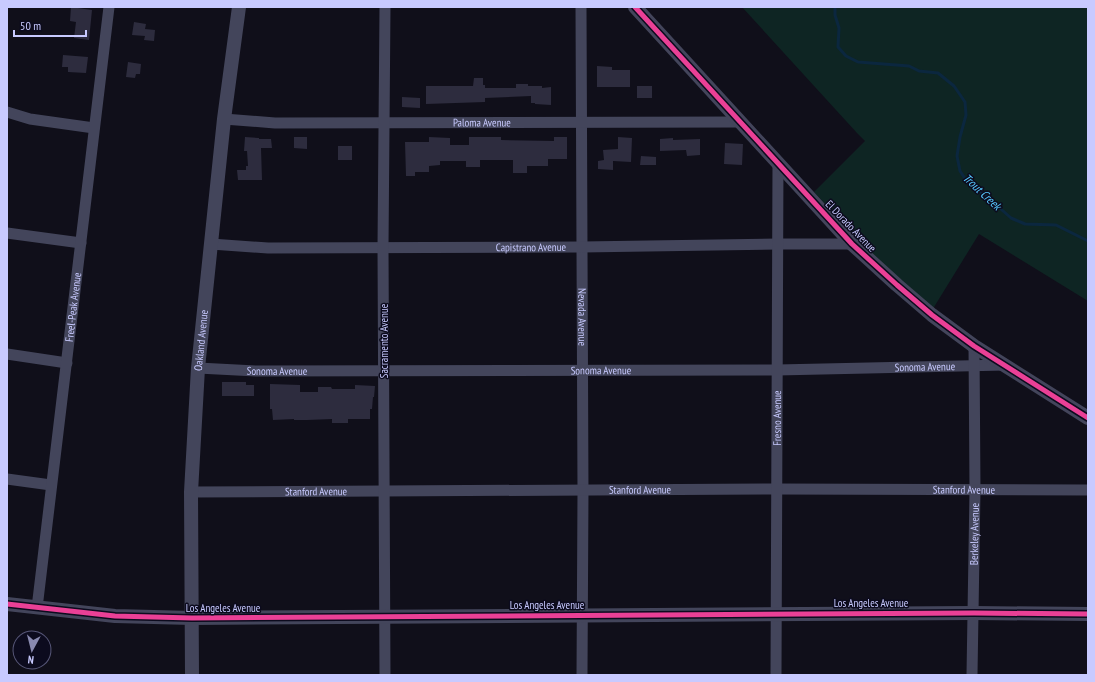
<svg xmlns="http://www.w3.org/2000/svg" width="1095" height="682" font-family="'PT Sans Narrow',sans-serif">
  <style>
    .green { fill: #0e2523 }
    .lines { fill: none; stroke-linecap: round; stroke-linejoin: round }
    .stream { stroke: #0b273f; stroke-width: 3 }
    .building { fill: #2d2c3e }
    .minor { stroke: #43455b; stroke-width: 11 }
    .tertiary { stroke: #43455b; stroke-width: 14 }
    .cycleway-casing { stroke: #0c0b1e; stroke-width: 8 }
    .cycleway { stroke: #ea4096; stroke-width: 5 }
    .labels { text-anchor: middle; stroke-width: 3; stroke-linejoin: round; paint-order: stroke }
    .street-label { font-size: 11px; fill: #c8caff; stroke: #0c0b1e }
    .water-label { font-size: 12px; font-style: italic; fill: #56c9ff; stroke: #0c0b1e }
  </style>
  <rect width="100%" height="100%" fill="#100f1a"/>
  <path class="green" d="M742,7H1088V301L979,234L931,312L885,270L814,192L865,141L857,133Z"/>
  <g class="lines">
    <path class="stream" d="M835,7V15L839,28L838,47L846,56L858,62L909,66L919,71L938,73L954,86L965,102L966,115L960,137L957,156L960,171L968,183L985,195L1011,218L1025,224L1056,225L1088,241"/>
  </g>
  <g class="building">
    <path d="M71,7L92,10L89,40L74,38L76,22L70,21Z"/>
    <path d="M134,22L146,24L145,29L155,30L154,41L144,40L145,36L132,35Z"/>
    <path d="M63,55L88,57L86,73L68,72V67H62Z"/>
    <path d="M128,62L141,64L140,74H136L135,78L126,77Z"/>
    <path d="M597,66L612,67V70H630V87H597Z"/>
    <path d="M474,78H483V85H485V88H516V84H528V86H542V88L551,87V105L535,104V103H531V96L485,98V102L426,104V86H473Z"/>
    <rect x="637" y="86" width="15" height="12"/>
    <path d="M402,97L420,98V108L402,107Z"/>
    <path d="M245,137L259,138V139H271L272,148H261L262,180H238L237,170H246V166H248L247,151H244Z"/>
    <path d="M294,137H307V149L294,148Z"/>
    <path d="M429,137L450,138V145H469V137H501V140L554,141V137H567V159H548V166H527V173H513V160H480V167H466V161H440V165L429,166V172H415V176H406L405,142H429Z"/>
    <path d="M618,137L632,138L631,162L613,161V170L598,169V161L604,160L603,150L618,149Z"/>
    <path d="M673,138V140L700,139V155L687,156L686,150L660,151V139Z"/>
    <path d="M725,143L743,144L742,165L724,164Z"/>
    <rect x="338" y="146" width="14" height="14"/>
    <path d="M641,156L656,157V165H640Z"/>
    <path d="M222,382H246V385H254V396H222Z"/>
    <path d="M270,384L300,385V392H318V387H331L332,389H355V385L375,386L374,397H373L372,409H370V419H348V423H332V419L307,420H294V419L273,420L272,409H270Z"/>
  </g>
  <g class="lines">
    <g class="minor">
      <path id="s1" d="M581,7L583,491L582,675"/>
      <path d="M7,112L30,119L94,128"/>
      <path id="s2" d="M224,119L275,123L741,122"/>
      <path d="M7,233L81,243"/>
      <path id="s3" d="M211,244L268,248L582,247L778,244H852"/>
      <path d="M7,354L67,363"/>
      <path id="s4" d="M198,368L256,371L777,370L1005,365"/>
      <path d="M7,479L51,485"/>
      <path id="s5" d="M191,492L777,489L1088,490"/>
      <path id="s6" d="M37,608L109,7"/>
      <path d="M385,675L383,247L385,7"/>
      <path id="s7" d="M776,675L778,162"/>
      <path id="s8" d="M972,675L975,490L974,346"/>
    </g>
    <g class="tertiary">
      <path d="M635,7L852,244L897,285L932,315L974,346L1088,418"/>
      <path d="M7,604L115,616L192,618L974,613L1088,614"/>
      <path id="s9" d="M192,675L191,492L198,368L224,119L239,7"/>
    </g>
    <defs>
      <g id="cycleway">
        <path d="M635,7L852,244L897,285L932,315L974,346L1088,418"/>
        <path d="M7,604L115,616L192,618L974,613L1088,614"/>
      </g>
    </defs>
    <use href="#cycleway" class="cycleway-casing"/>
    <use href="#cycleway" class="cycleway"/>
  </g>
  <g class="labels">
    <g class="street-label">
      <text dy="4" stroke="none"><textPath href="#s2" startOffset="258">Paloma Avenue</textPath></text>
      <text transform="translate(851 226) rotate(46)" y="4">El Dorado Avenue</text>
      <text dy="4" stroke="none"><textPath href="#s3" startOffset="320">Capistrano Avenue</textPath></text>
      <text dy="4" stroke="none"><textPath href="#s6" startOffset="303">Freel-Peak Avenue</textPath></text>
      <text dy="4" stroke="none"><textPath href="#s1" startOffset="310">Nevada Avenue</textPath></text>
      <text dy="4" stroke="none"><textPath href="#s9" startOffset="335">Oakland Avenue</textPath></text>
      <text transform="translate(384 341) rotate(-90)" y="4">Sacramento Avenue</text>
      <text dy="4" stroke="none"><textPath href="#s4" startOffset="727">Sonoma Avenue</textPath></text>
      <text dy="4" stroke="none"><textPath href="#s4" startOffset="403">Sonoma Avenue</textPath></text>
      <text dy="4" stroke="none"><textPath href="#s4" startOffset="79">Sonoma Avenue</textPath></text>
      <text dy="4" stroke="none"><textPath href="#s7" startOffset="257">Fresno Avenue</textPath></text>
      <text dy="4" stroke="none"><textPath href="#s5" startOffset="449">Stanford Avenue</textPath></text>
      <text dy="4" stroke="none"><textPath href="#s5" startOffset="773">Stanford Avenue</textPath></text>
      <text dy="4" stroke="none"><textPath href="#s5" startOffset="125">Stanford Avenue</textPath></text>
      <text dy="4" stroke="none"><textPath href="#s8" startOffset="141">Berkeley Avenue</textPath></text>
      <text x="871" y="607">Los Angeles Avenue</text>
      <text x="547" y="609">Los Angeles Avenue</text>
      <text x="223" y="612">Los Angeles Avenue</text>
    </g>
    <g class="water-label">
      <text transform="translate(982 192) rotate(43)" y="4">Trout Creek</text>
    </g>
  </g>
  <rect width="1095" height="682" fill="none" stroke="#c8caff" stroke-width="16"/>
  <g transform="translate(32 650) rotate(187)"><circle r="19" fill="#0c0b1e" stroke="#575778"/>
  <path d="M0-3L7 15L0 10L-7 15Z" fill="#8889af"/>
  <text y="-6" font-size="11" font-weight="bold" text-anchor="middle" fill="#c8caff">N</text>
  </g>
  <path d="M14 30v6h72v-6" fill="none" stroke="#c8caff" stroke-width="2"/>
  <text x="20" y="30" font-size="12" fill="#c8caff" stroke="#0c0b1e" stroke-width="3" paint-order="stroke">50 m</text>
</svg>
